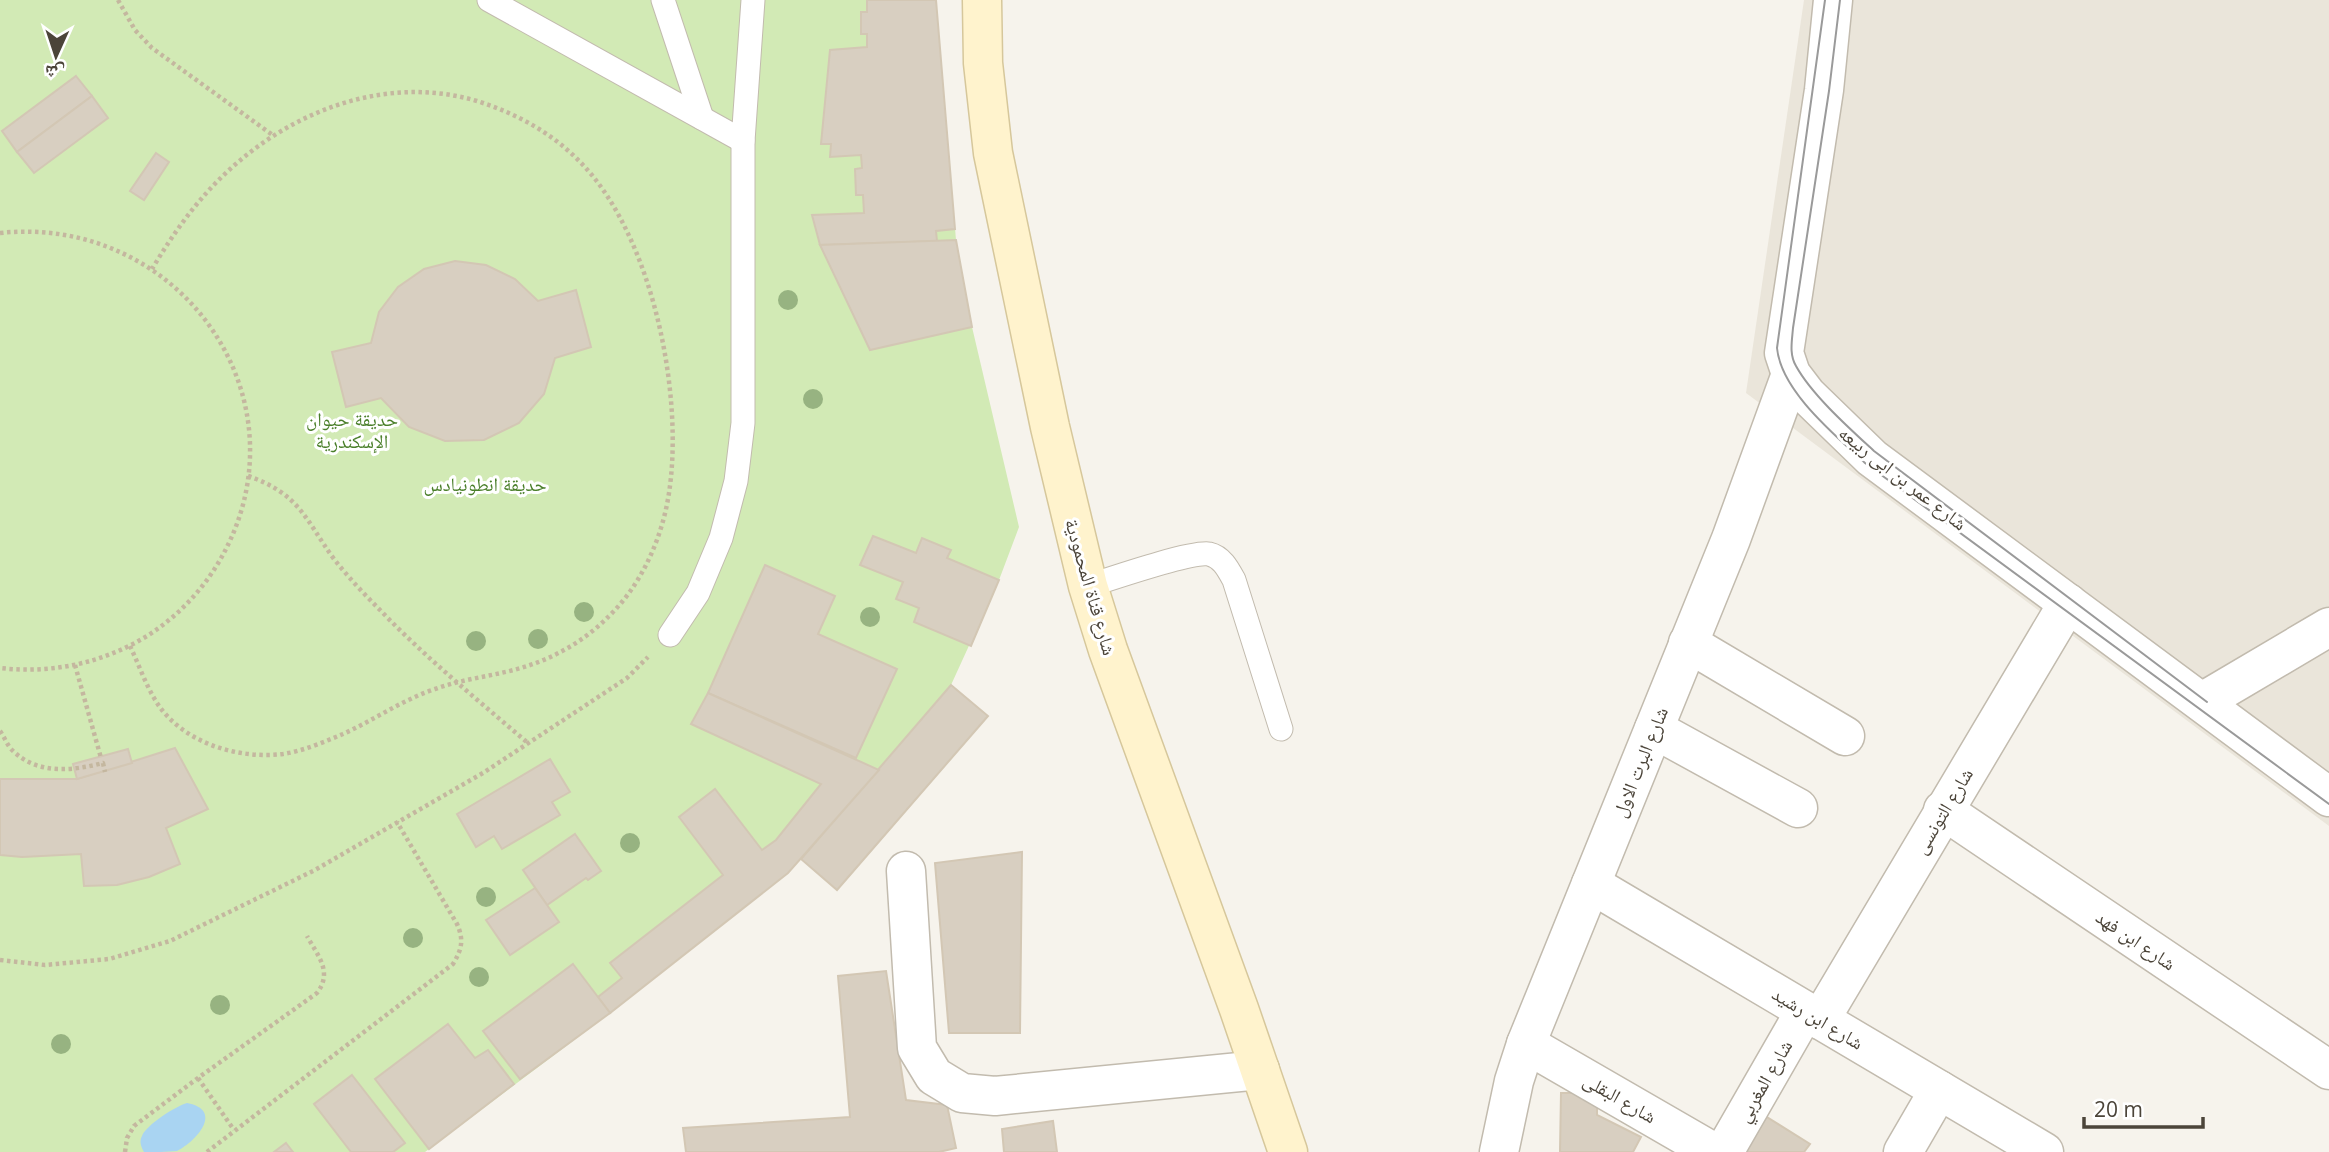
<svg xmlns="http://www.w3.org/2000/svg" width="2329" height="1152" font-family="'Open Sans','Noto Naskh Arabic',sans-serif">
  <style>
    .residential { fill: #eae5da }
    .green { fill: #d2eab5 }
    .water { fill: #a9d4f2 }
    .building { fill: #d8cfc1; stroke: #d3c7b4; stroke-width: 2 }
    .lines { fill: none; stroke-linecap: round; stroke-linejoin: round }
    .lane-casing { stroke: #c2bbae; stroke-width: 25 }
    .street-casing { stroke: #c2bbae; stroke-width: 41 }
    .secondary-casing { stroke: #d6c79b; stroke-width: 41 }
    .path { stroke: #c4b79f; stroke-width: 4.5; stroke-dasharray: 3.5 3.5; stroke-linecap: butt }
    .lane { stroke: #fff; stroke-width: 23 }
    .street { stroke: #fff; stroke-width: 38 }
    .secondary { stroke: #fff3cd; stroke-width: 38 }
    .tram { stroke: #9a9a9a; stroke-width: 2 }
    .tree { fill: #97b381 }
    .labels { text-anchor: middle; stroke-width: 6; stroke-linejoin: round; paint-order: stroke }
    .park-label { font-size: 19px; fill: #4a7f2a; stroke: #fff }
    .street-label { font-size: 19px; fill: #4b4439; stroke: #fff }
  </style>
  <rect width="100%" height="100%" fill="#f6f3ec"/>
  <path class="residential" d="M1804,0H2329V826L1746,393Z"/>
  <path class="green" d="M0,0H936L956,240L972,327L1019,527L999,580L951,685L788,873L610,1013L425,1152H0Z"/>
  <path class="water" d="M187,1103C224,1110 197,1141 177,1151C168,1152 153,1152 144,1152C141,1147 139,1141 142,1136C146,1125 176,1106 187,1103Z"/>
  <g class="building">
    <path d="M867,0H936L955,229L936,231L937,241L820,245L812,215L864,213L863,195H856L855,169L862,168L861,155L830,157L831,144H821L830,50L867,47V34H861V12H867Z"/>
    <path d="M76,76L92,96L17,152L2,131Z"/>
    <path d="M92,96L108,118L34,173L17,152Z"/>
    <path d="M156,153L169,162L144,200L130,191Z"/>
    <path d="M956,240L972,327L870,350L820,245Z"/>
    <path d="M455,261L486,265L515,279L538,301L576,290L591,347L555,358L544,394L519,423L484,440L445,441L409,427L381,398L346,407L332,352L371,343L379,312L398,287L424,269Z"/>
    <path d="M873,536L916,553L922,538L951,550L947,558L999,580L971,646L914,622L919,608L896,599L903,582L860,565Z"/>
    <path d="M765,565L835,596L818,634L897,669L856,758L708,693Z"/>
    <path d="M951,685L988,716L837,890L801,859Z"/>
    <path d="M708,693L879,770L788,873L610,1013L598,997L622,978L610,963L723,875L679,817L715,789L762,850L776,840L821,784L691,724Z"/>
    <path d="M175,748L208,809L166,828L180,864L149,877L117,885L84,886L81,854L22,857L0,855V779H77Z"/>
    <path d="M128,749L132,763L77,779L73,764Z"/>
    <path d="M550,759L570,792L552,802L560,815L502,849L494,836L476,847L457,814Z"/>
    <path d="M575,834L601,871L588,880L586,878L547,905L523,870Z"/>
    <path d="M1022,852L1020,1033H949L935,863Z"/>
    <path d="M535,888L559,922L510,955L486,920Z"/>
    <path d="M573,964L610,1013L520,1079L483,1031Z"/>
    <path d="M886,971L906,1100L947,1105L956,1148L939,1152H686L683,1128L850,1117L838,976Z"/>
    <path d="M448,1024L475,1058L488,1050L514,1084L429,1149L375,1079Z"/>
    <path d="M352,1075L405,1143L393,1152H351L314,1104Z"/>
    <path d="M1561,1093H1597V1115L1641,1137L1633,1152H1560Z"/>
    <path d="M1754,1109L1810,1144L1804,1152H1726Z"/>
    <path d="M1053,1121L1057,1152H1004L1002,1129Z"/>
    <path d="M286,1143L293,1152H274Z"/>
  </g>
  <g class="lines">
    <defs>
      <g id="lane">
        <path d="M489,0L743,141"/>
        <path d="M663,0L702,118"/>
        <path d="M1088,586C1110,579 1191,551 1209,554C1222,557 1228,569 1234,580L1281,729"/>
        <path d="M670,635L698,593L721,538L736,481L743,423V141L753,0"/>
      </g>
      <g id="street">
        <path d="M1833,0L1824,90L1784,353L1791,374L1807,395L1872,458L2329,797"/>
        <path d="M1688,643L1845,736"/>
        <path d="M2202,702L2329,627"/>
        <path d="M1654,729L1798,808"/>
        <path d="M1943,810L2329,1070"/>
        <path d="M906,871L917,1048L934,1076L962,1093L995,1096L1260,1070"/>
        <path d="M1591,884L2044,1152"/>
        <path d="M1820,1020L2068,603"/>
        <path d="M1526,1044L1713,1152"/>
        <path d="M1499,1152L1514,1081L1526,1044L1731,539L1791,374"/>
        <path d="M1724,1152L1805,1011"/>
        <path d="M1903,1152L1939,1090"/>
      </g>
      <path id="secondary" d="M982,0L983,63L993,153L1050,427L1088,586L1108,650L1239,1009L1288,1152"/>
    </defs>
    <use href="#lane" class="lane-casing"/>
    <use href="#street" class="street-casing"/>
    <use href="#secondary" class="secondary-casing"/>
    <g class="path">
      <path d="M118,0L135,30L152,48L274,136"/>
      <path d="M0,233C180,214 312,400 220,560C202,591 177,617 147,636C103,663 52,674 0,668"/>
      <path d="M248,476C300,494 305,519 334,559C348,577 365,595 381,611C427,659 479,701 529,744"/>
      <path d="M130,646C140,667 148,692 162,710C190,745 240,759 283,754C303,751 324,742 343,734C374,720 402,700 435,689C465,678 497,676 527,666C556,657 585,640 607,618C641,586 662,539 669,493C684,395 653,239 583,165C554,134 518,114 477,101C375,71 269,120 202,198C183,220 167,244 152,269"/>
      <path d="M75,665L101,758"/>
      <path d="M0,731C4,736 7,745 12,750C37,775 72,771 103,763L105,772"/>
      <path d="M0,960L45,965L109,959L170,941L315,870L483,773L627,678L648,657"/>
      <path d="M198,1078L234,1130"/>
      <path d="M125,1152L127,1138L134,1126L198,1078L317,993C333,972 318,956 307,936"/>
      <path d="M207,1152L453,964C462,949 464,940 457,924L397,822"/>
    </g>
    <use href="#lane" class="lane"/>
    <use href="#street" class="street"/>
    <use href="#secondary" class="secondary"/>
    <g class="tram">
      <path d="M1825,0L1777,348C1781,391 1835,435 1865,463L2329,804"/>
      <path d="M1840,0L1829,91L1793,328C1792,341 1789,354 1796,366C1812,395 1849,428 1874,451L2207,702"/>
    </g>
  </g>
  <g class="tree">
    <circle cx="788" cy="300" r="10"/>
    <circle cx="813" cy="399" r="10"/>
    <circle cx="584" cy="612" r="10"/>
    <circle cx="870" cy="617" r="10"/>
    <circle cx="538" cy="639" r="10"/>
    <circle cx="476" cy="641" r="10"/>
    <circle cx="630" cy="843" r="10"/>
    <circle cx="486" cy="897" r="10"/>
    <circle cx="413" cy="938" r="10"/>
    <circle cx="479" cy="977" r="10"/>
    <circle cx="220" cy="1005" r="10"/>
    <circle cx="61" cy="1044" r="10"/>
  </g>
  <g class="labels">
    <g class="park-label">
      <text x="352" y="426">حديقة حيوان<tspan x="352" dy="22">الإسكندرية</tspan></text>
      <text x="485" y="491">حديقة انطونيادس</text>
    </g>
    <g class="street-label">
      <text transform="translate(1903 478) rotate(38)" y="7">شارع عمر بن ابى ربيعه</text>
      <text transform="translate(1091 587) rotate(74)" y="7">شارع قناة المحمودية</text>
      <text transform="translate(1640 762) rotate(-68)" y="7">شارع البرت الاول</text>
      <text transform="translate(1943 811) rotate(-59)" y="7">شارع التونسى</text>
      <text transform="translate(2136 940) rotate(34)" y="7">شارع ابن فهد</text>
      <text transform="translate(1818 1018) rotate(31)" y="7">شارع ابن رشيد</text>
      <text transform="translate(1764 1081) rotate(-60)" y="7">شارع المغربي</text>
      <text transform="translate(1620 1098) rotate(30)" y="7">شارع البقلى</text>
    </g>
  </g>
  <g transform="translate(56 56) rotate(183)" stroke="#ffffff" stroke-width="5" paint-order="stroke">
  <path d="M0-5L12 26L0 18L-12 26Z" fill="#4b4439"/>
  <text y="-10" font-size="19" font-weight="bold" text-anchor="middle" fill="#4b4439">ش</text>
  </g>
  <path d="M2084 1117v10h119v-10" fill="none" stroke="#4b4439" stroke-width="3.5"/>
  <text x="2094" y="1117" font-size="21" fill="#4b4439" stroke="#ffffff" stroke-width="5" paint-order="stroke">20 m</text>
</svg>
